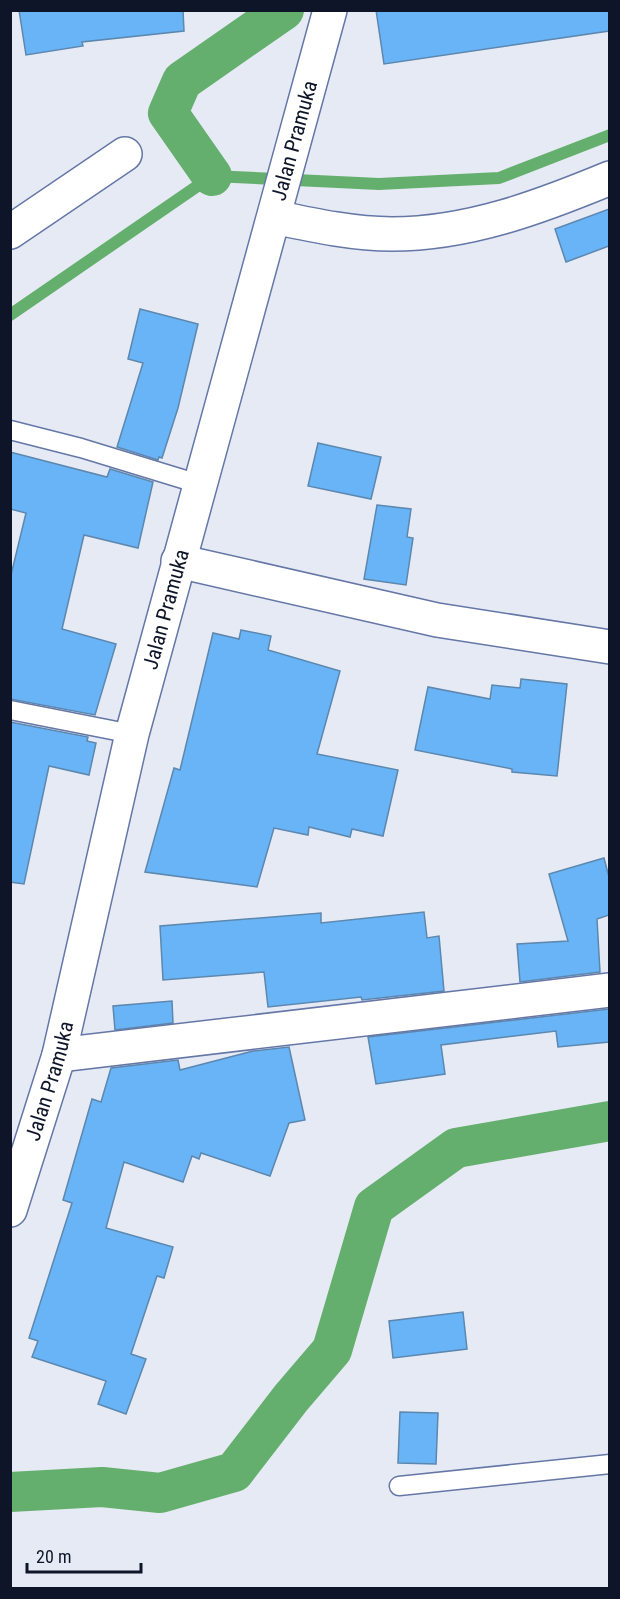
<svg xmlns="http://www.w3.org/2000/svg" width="620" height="1599" font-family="'Roboto Condensed',sans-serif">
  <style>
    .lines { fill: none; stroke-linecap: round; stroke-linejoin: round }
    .stream { stroke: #64af6d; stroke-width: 12 }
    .canal { stroke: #64af6d; stroke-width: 40 }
    .building { fill: #69b4f6; stroke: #5c87ae; stroke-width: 1.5 }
    .lane-casing { stroke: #6477a6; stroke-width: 21 }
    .street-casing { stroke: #6477a6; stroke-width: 36 }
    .secondary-casing { stroke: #6477a6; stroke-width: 36 }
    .lane { stroke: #fff; stroke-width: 18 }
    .street { stroke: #fff; stroke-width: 33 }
    .secondary { stroke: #fff; stroke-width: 33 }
    .labels { text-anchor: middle; stroke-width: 4.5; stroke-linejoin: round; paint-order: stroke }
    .street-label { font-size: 21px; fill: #0e1528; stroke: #e6eaf5 }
  </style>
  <rect width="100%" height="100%" fill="#e6eaf5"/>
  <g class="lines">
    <path class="stream" d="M10,315L212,176L379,184L499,178L610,135"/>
    <g class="canal">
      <path d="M212,176L168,113L182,81L284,10"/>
      <path d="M10,1492L102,1487L160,1493L234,1472L291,1398L332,1350L374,1207L456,1148L610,1121"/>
    </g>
  </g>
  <g class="building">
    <path d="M19,10H183L184,31L82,42L83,46L26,55Z"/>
    <path d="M376,10H609V31L384,64Z"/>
    <path d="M609,209V246L566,262L555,229Z"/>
    <path d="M140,309L198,324L178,408L162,458L159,457L158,460L117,447L143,363L128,359Z"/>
    <path d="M318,443L381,457L371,499L308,486Z"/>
    <path d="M10,452L107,477L110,469L153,482L138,548L84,535L62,629L116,644L95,715L10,699V579L26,513L10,509Z"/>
    <path d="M377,505L411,509L407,537L413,538L406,585L364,579Z"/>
    <path d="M241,630L271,636L268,650L340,671L317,754L398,770L383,836L352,829L350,837L309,827L308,835L274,828L257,887L145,872L174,768L180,770L213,633L239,639Z"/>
    <path d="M521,679L567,684L557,776L512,772V769L415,750L428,687L490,699L492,685L520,688Z"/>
    <path d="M10,722L88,737L87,741L96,743L89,775L49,766L24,884L10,882Z"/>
    <path d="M604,858L609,877V915L597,919L600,972L520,982L517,944L568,941L549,874Z"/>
    <path d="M424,912L427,938L439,936L444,991L362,1000L361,997L268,1007L264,972L163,980L160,926L321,913V923Z"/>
    <path d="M172,1001L173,1023L115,1030L113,1006Z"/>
    <path d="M609,1009V1042L558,1047L556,1031L441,1045L445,1074L376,1084L368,1037Z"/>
    <path d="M289,1047L305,1120L289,1123L270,1176L201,1153L199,1159L192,1156L183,1182L124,1162L106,1228L173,1247L164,1278L157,1276L131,1354L146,1359L126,1414L98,1404L106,1381L32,1357L38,1341L29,1338L72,1203L63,1200L92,1099L101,1102L111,1068L178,1060L180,1070L253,1051Z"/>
    <path d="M463,1312L467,1349L393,1358L389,1321Z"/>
    <path d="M400,1412L438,1413L436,1464L398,1463Z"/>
  </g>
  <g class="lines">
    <defs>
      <g id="lane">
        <path d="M10,430L81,448L199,484"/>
        <path d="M10,710L132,734"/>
        <path d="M399,1486L610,1464"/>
      </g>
      <g id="street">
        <path d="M274,217C312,225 353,234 392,234C468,234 540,207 610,178"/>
        <path d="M10,232L125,154"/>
        <path d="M178,561L437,620L610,647"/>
        <path d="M59,1055L610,990"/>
      </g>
      <g id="secondary">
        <path id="s1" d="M10,1210L59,1055L132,734L330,10"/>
      </g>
    </defs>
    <use href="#lane" class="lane-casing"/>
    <use href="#street" class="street-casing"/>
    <use href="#secondary" class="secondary-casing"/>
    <use href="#lane" class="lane"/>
    <use href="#street" class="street"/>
    <use href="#secondary" class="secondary"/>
  </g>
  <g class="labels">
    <g class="street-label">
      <text dy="7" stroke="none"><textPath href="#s1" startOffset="1107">Jalan Pramuka</textPath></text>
      <text dy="7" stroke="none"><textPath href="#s1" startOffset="621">Jalan Pramuka</textPath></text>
      <text dy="7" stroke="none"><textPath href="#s1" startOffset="135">Jalan Pramuka</textPath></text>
    </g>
  </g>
  <rect width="620" height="1599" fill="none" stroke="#0e1528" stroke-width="24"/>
  <path d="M27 1563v9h114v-9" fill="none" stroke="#0e1528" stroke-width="3"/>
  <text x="36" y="1563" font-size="18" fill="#0e1528" stroke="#e6eaf5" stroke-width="4.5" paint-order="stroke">20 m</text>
</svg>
